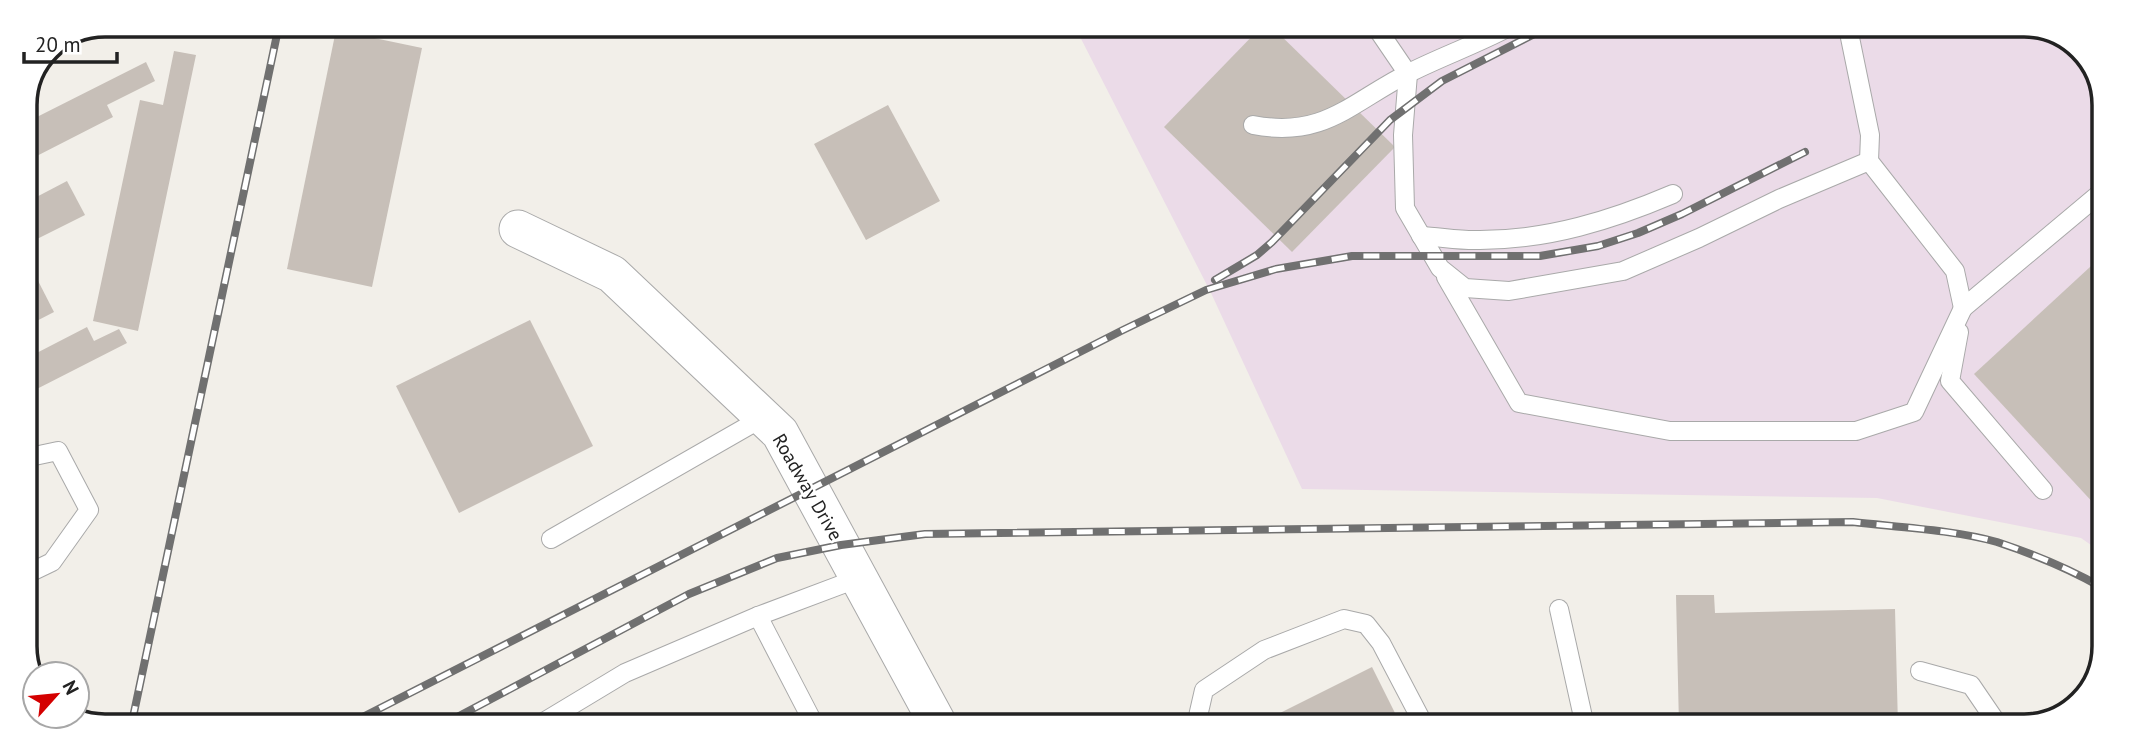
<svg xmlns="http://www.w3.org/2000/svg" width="2129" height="751" font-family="'PT Sans',sans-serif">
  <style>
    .industrial { fill: #ebdbe8 }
    .building { fill: #c7bfb8 }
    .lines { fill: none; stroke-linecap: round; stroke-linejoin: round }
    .lane-casing { stroke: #a9a9a9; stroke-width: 20 }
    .street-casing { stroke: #a9a9a9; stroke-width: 39 }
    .lane { stroke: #fff; stroke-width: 18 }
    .street { stroke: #fff; stroke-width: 37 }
    .rail-casing { stroke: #707070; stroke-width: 8 }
    .rail { stroke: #fff; stroke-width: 5; stroke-dasharray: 16; stroke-linecap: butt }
    .labels { text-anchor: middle; stroke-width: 5; stroke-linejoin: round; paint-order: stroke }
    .street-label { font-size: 19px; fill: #222; stroke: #fff }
    .rim { fill: none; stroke: #222; stroke-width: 3.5 }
  </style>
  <rect width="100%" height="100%" fill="#f2efe9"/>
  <path class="industrial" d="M1075,27L2050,29L2088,55L2104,99L2101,552L2081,538L1877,498L1302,489L1211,293Z"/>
  <g class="building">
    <path d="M1261,27H1272L1395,147L1292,252L1164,127Z"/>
    <path d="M336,30L422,48L372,287L287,269Z"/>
    <path d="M174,51L196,55L138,331L93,321L140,100L163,105Z"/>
    <path d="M146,62L155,81L107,105L113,117L25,162V123Z"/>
    <path d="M888,105L940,201L866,240L814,144Z"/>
    <path d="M67,181L85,215L25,245V203Z"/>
    <path d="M2103,255L2102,503L2097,507L1974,374Z"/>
    <path d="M33,271L54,312L25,327V275Z"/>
    <path d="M530,320L593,446L459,513L396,386Z"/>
    <path d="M87,327L94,341L119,329L127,343L25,395V359Z"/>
    <path d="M1676,595H1714L1715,613L1895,609L1898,726H1679Z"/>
    <path d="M1372,667L1401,725H1256Z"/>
  </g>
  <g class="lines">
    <defs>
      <g id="lane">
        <path d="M1376,27L1408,74L1403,135L1405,208L1440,268L1465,288L1509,291L1623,271L1699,238L1779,199L1869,161"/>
        <path d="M1848,28L1870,135L1869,161L1955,271L1963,308L2104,190"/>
        <path d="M1253,125C1325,139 1352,101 1411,72C1443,56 1477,44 1509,27"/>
        <path d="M1421,236C1441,237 1461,241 1480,240C1548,240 1612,220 1673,194"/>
        <path d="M1446,277L1519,403L1670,431H1856L1914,412L1963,308"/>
        <path d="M1959,332L1950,381L2043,490"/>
        <path d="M25,458L58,451L89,510L52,562L25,575"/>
        <path d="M551,539L764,417"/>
        <path d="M1559,609L1585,726"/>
        <path d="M758,616L814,724"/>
        <path d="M1920,671L1971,685L1999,726"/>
        <path d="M542,723L625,673L758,616L859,578"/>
        <path d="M1196,725L1204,690L1264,650L1344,619L1366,624L1381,643L1424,725"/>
      </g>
      <path id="street" d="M518,229L612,274L780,433L938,724"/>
    </defs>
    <use href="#lane" class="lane-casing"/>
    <use href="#street" class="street-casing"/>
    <use href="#lane" class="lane"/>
    <use href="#street" class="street"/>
    <defs>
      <g id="rail">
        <path d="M1215,280L1257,255L1272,242L1390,120L1442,81L1546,28"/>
        <path d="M132,722L279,25"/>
        <path d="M351,723L1123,330L1206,290L1276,269L1352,256H1540L1598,246L1638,233L1682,214L1805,152"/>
        <path d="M446,723L689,594L777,558L841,545L925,534L1853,522C1897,527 1955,530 1997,542C2033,554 2068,568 2101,587"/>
      </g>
    </defs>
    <use href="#rail" class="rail-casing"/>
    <use href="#rail" class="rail"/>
  </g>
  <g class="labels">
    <g class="street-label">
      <text transform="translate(808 487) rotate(60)" y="7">Roadway Drive</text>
    </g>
  </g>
  <path d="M0 0H2129V751H0ZM105 37H2024A68 68 0 0 1 2092 105V646A68 68 0 0 1 2024 714H105A68 68 0 0 1 37 646V105A68 68 0 0 1 105 37Z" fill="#fff" fill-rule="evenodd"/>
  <path class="rim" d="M105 37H2024A68 68 0 0 1 2092 105V646A68 68 0 0 1 2024 714H105A68 68 0 0 1 37 646V105A68 68 0 0 1 105 37Z"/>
  <g transform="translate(56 695) rotate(63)"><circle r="33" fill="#ffffff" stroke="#a7a7a7" stroke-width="2"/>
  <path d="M0-5L12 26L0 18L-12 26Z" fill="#d40000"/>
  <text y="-10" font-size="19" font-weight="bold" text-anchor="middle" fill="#222222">N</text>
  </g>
  <path d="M24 52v10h93v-10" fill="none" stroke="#222222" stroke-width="3.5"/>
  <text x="35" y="52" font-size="21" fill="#222222" stroke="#ffffff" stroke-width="5" paint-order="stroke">20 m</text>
</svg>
